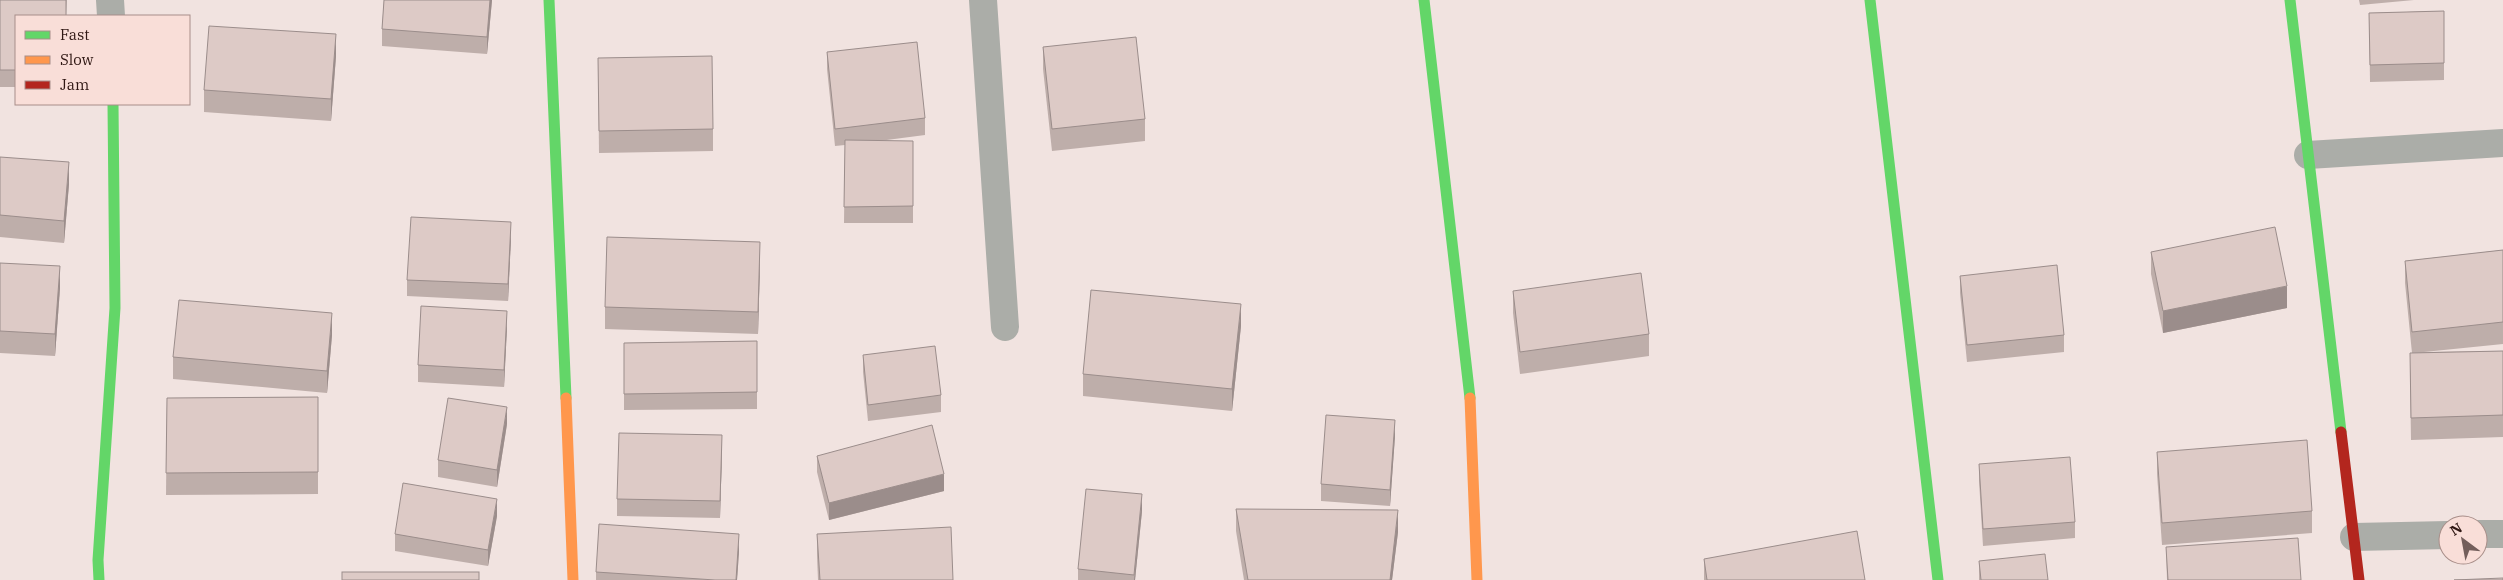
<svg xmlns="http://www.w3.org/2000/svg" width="2503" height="580" font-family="'IBM Plex Serif',serif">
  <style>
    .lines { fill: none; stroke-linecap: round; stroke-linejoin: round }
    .street { stroke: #abada8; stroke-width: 28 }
    .fast { stroke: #63d668; stroke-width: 11 }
    .slow { stroke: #ff974d; stroke-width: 11 }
    .jam { stroke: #b3261e; stroke-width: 11 }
    .wall { fill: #beaeaa }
    .shaded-wall { fill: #9b8d8b }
    .building { fill: #ddcac6; stroke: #9b8d8b }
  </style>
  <rect width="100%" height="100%" fill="#f1e3e0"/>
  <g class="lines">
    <g class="street">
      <path d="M110,0L111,16"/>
      <path d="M983,0L1005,327"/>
      <path d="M2308,155L2503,143"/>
      <path d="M2478,534H2503"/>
      <path d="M2354,537L2448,535"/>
    </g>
    <g class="fast">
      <path d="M549,0L566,398"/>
      <path d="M1424,0L1470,398"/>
      <path d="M1870,0L1938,580"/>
      <path d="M2290,0L2341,432"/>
      <path d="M99,580L98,560L115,308L113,104"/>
    </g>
    <g class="slow">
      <path d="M566,398L573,580"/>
      <path d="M1470,398L1477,580"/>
    </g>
    <path class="jam" d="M2341,432L2359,580"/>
  </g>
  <g class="wall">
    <path d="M0,0H67L66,16H16V87H0Z"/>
    <path d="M384,0H492L487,54L382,46V29Z"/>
    <path d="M2359,0H2414L2360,5Z"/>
    <path d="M2444,11V80L2370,82L2369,13Z"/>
    <path d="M1043,47L1145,119V141L1052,151L1043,69Z"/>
    <path d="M827,52L925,118V135L879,141H913V223H844L845,145L835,146L827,69Z"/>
    <path d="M336,56L331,121L204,112V90Z"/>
    <path d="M598,58L713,129V151L599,153Z"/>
    <path d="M0,157L69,184L64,243L0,237Z"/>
    <path d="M511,238L508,301L407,296V280Z"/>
    <path d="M2503,250V344L2424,352L2503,351V437L2411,440L2410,375L2412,353L2405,283V261Z"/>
    <path d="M2151,252L2287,308L2163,333L2151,274Z"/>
    <path d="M0,263L60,288L55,356L0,353Z"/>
    <path d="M760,264L758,334L605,329V307Z"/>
    <path d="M1960,276L2064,335V352L1967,362L1960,293Z"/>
    <path d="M1513,291L1649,334V356L1520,374L1513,313Z"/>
    <path d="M1241,326L1232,411L1083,396V374Z"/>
    <path d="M507,327L504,387L418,382V365Z"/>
    <path d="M332,335L327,393L173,379V357Z"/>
    <path d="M757,341V409L624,410V343Z"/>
    <path d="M863,355L941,395V412L868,421L863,372Z"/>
    <path d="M318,397V494L166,495L167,398Z"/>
    <path d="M507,424L497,487L438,477V460Z"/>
    <path d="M1395,436L1390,506L1321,501V484Z"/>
    <path d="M722,452L720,518L617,516V499Z"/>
    <path d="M2157,452L2312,511V533L2162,545L2157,474Z"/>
    <path d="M817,456L944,491L829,520L817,472Z"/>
    <path d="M1979,464L2075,522V538L1983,546L1979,481Z"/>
    <path d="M1236,509L1398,532L1392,580H1244L1236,531Z"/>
    <path d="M1142,511L1135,580H1078V569Z"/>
    <path d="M497,516L488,566L395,551V534Z"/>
    <path d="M817,534L953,580H818L817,556Z"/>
    <path d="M2166,547L2301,580H2167Z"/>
    <path d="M739,551L737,580H596V572Z"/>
    <path d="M1704,559L1865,580H1704Z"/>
    <path d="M1979,561L2048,580H1979Z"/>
  </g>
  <g class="shaded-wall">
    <path d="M490,0H492L487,54V37Z"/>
    <path d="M336,34V56L331,121V99Z"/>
    <path d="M69,162V184L64,243V221Z"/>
    <path d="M511,222V238L508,301V284Z"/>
    <path d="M760,242V264L758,334V312Z"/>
    <path d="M60,266V288L55,356V334Z"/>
    <path d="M2287,286V308L2163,333V311Z"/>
    <path d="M1241,304V326L1232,411V389Z"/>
    <path d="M507,311V327L504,387V370Z"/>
    <path d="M332,313V335L327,393V371Z"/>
    <path d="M507,407V424L497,487V470Z"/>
    <path d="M1395,420V436L1390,506V490Z"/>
    <path d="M722,435V452L720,518V501Z"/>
    <path d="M944,474V491L829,520V503Z"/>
    <path d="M1142,494V511L1135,580H1134Z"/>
    <path d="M497,499V516L488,566V550Z"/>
    <path d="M1398,510V532L1392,580H1390Z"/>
    <path d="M739,534V551L737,580H736Z"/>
  </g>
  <g class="building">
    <path d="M0,0H66V16H16V70H0Z"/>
    <path d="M384,0H490L487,37L382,29Z"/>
    <path d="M2444,11V63L2370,65L2369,13Z"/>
    <path d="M209,26L336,34L331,99L204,90Z"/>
    <path d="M1136,37L1145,119L1052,129L1043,47Z"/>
    <path d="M917,42L925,118L835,129L827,52Z"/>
    <path d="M712,56L713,129L599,131L598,58Z"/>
    <path d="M845,140L913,141V206L844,207Z"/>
    <path d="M0,157L69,162L64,221L0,215Z"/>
    <path d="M411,217L511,222L508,284L407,280Z"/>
    <path d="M2275,227L2287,286L2163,311L2151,252Z"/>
    <path d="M607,237L760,242L758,312L605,307Z"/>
    <path d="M2503,250V322L2412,332L2405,261Z"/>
    <path d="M0,263L60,266L55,334L0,331Z"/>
    <path d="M2057,265L2064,335L1967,345L1960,276Z"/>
    <path d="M1641,273L1649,334L1520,352L1513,291Z"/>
    <path d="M1091,290L1241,304L1232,389L1083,374Z"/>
    <path d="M179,300L332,313L327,371L173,357Z"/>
    <path d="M421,306L507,311L504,370L418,365Z"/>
    <path d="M757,341V392L624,394V343Z"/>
    <path d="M935,346L941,395L868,405L863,355Z"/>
    <path d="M2503,351V415L2411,418L2410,353Z"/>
    <path d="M318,397V472L166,473L167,398Z"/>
    <path d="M448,398L507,407L497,470L438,460Z"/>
    <path d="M1326,415L1395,420L1390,490L1321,484Z"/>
    <path d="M932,425L944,474L829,503L817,456Z"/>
    <path d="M619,433L722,435L720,501L617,499Z"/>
    <path d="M2307,440L2312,511L2162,523L2157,452Z"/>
    <path d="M2070,457L2075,522L1983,529L1979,464Z"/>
    <path d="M403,483L497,499L488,550L395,534Z"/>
    <path d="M1086,489L1142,494L1134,575L1078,569Z"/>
    <path d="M1236,509L1398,510L1390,580H1248Z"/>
    <path d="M599,524L739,534L736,580H715L596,572Z"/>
    <path d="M951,527L953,580H820L817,534Z"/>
    <path d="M1857,531L1865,580H1707L1704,559Z"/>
    <path d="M2298,538L2301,580H2168L2166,547Z"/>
    <path d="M2045,554L2048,580H1981L1979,561Z"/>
    <rect x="342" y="572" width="137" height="8"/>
    <path d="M2503,578V580H2454Z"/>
  </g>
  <rect x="15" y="15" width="175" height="90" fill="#f9ded8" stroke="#a88e89"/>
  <rect x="25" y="31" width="25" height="8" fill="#63d668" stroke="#a88e89"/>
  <text x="60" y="40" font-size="15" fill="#2f1713">Fast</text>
  <rect x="25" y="56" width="25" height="8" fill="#ff974d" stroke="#a88e89"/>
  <text x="60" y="65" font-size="15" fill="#2f1713">Slow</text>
  <rect x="25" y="81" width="25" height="8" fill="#b3261e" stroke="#a88e89"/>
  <text x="60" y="90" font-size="15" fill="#2f1713">Jam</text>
  <g transform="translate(2463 540) rotate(328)"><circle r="24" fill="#f9ded8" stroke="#a88e89"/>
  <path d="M0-4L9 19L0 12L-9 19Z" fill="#735e5b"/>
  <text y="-8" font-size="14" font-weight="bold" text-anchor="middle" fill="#2f1713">N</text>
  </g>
</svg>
